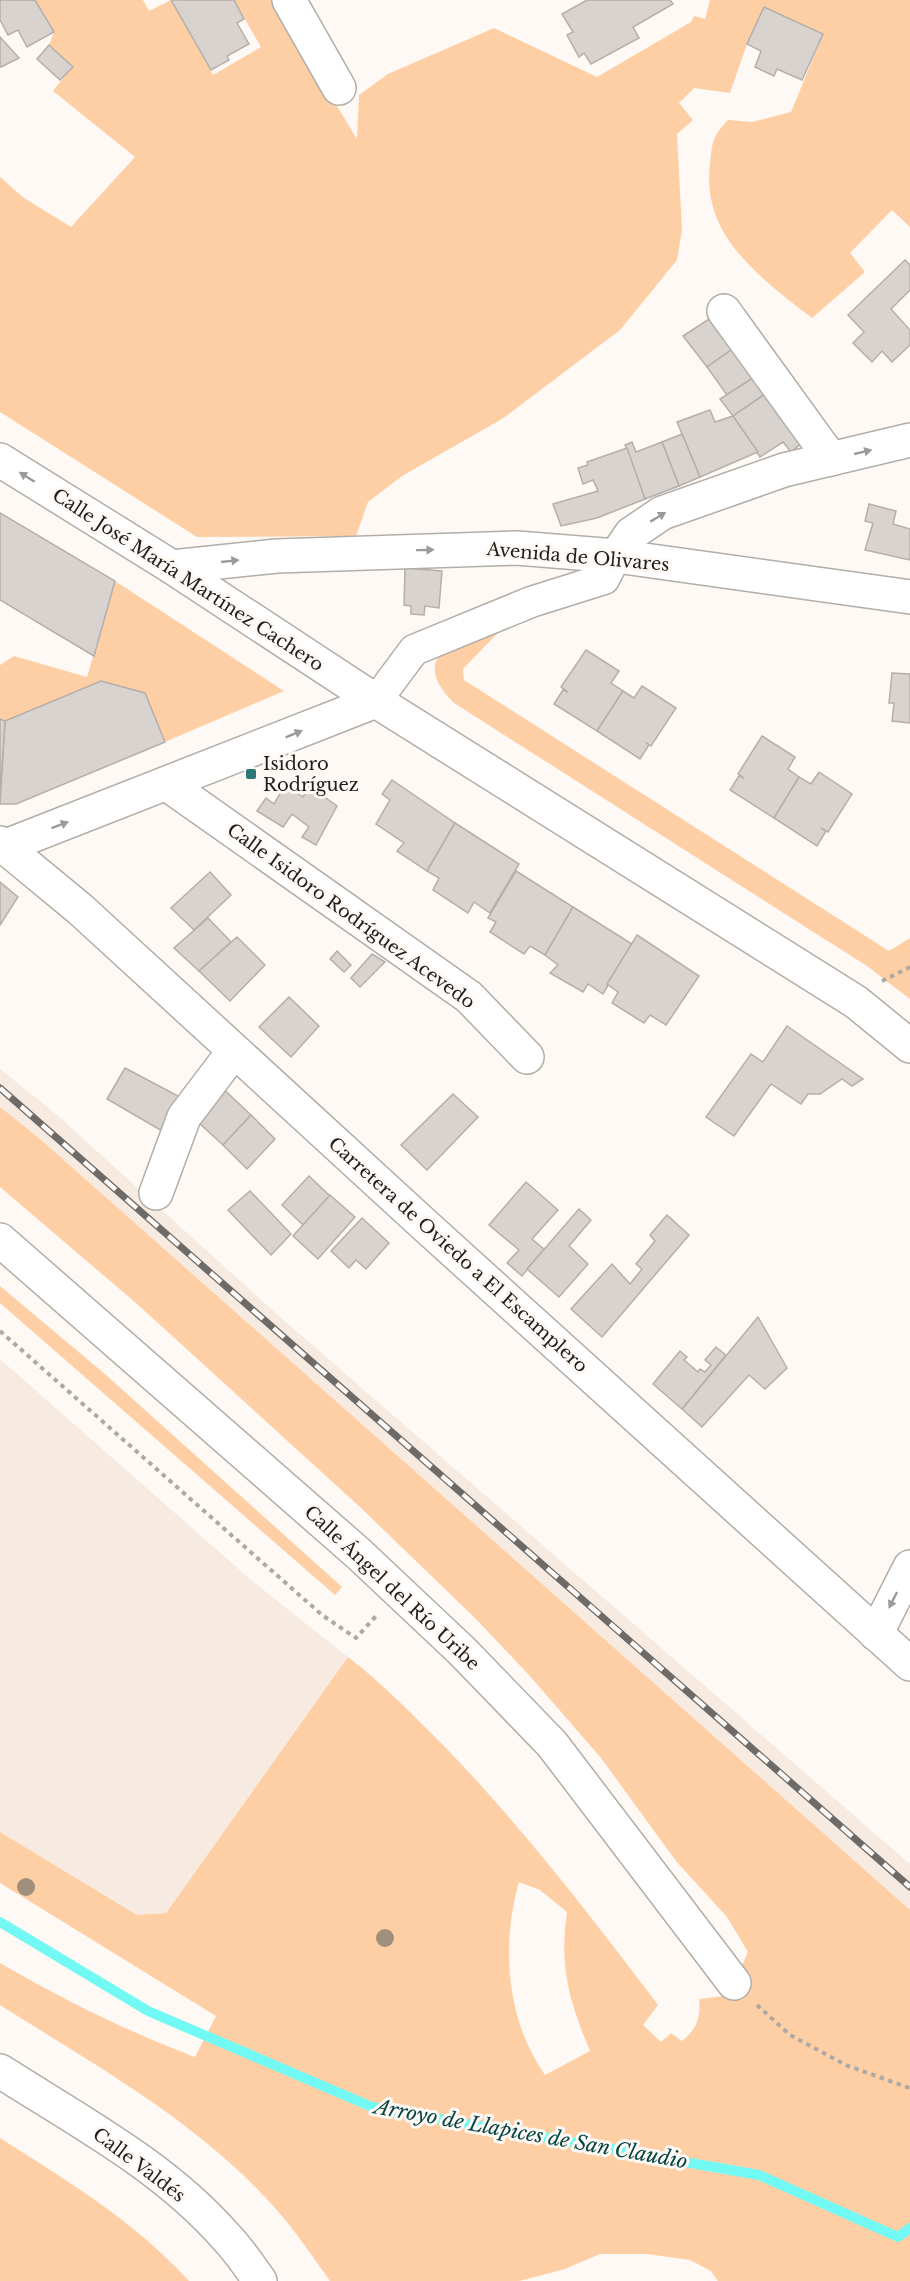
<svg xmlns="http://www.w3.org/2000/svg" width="910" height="2281" font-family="'Libre Baskerville',serif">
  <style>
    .built { fill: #f7ebe1 }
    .green { fill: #fecfa4; fill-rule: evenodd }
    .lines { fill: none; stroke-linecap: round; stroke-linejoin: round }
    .stream { stroke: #73f9f3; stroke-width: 10 }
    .building { fill: #d8d3cf; stroke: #b4afab; stroke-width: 1.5 }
    .pedestrian-casing { stroke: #b1ada8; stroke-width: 33 }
    .minor-casing { stroke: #b1ada8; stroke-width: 36 }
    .secondary-casing { stroke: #b1ada8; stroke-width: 36 }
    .path { stroke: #ada9a5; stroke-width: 4; stroke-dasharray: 4.5 4.5; stroke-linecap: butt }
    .pedestrian { stroke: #fff; stroke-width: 30 }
    .minor { stroke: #fff; stroke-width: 33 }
    .secondary { stroke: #fff; stroke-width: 33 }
    .rail-casing { stroke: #6d6a68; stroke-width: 7 }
    .rail { stroke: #fef9f4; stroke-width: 4.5; stroke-dasharray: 14; stroke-linecap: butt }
    .tree { fill: #a08f7d }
    .oneway { fill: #9b9a99 }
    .poi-dot { fill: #2d7774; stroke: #fef9f4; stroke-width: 2 }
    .labels { text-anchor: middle; stroke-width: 6; stroke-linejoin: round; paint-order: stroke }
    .street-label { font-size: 18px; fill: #201e1d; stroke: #fef9f4 }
    .poi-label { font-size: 18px; fill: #201e1d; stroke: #fef9f4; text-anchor: start }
    .water-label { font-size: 20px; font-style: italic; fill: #044543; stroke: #fef9f4 }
  </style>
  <rect width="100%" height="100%" fill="#fef9f4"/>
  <g class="built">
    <path d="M0,1069L57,1115L280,1317L910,1864V1910L39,1138L0,1107Z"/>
    <path d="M0,1359L250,1579L348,1657L166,1913L137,1915L0,1832Z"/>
  </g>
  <g class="green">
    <path d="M35,0H143L149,11L171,0L213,75L261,47L234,0H272L357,139L359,95L388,74L494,28L597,77L691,22L694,16L705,19L710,0H910V227L892,210L850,253L865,272L812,318C762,279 701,236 710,165C712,143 712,137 728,120L752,122L791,112L823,34L764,7L747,44L730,93L694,88L679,103L693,120L677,134L682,230L677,260L647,297L620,330L502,419L402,476L368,502L356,536L197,537L0,412V177L24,198L71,227L135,157L53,91L72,67L49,45L54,32Z"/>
    <path d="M115,581L284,691L165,742L145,693L101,681L5,721L0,719V665L14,656L87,677Z"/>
    <path d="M514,616L463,669L464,680L889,951L910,938V999L867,966L454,703C400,650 472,634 514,616Z"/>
    <path d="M0,1107L39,1138L910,1910V2281H718L711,2271L690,2260L647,2254H600L565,2269L519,2281H330C312,2256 295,2230 275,2208C199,2122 96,2066 0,2005V1963C65,2001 125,2030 195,2057L216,2016L0,1883V1832L137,1915L166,1913L348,1657C383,1684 414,1716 445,1747C523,1828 591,1916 658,2005L643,2025L661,2042L671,2033L682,2041C697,2029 701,2017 699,1999L724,1996L734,1983L748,1952L727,1917L676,1861L601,1758L529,1675L476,1619L360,1507L136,1303L0,1187ZM519,1882L540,1890L567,1912C559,1967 569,2001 590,2051L545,2075C506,2020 501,1945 519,1882Z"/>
    <path d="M0,1286L106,1375L342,1587L335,1595L0,1303Z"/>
    <path d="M0,2138C69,2182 133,2220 189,2281H0Z"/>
  </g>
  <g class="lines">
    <path class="stream" d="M0,1922L148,2011L372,2107L759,2175L898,2237L910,2228"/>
  </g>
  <g class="building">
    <path d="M0,0H35L54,32L27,47L18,30L8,35L0,20Z"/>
    <path d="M171,0H234L244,19L237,23L249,44L227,56L229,60L211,70Z"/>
    <path d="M587,0H670L673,4L633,27L639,38L591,64L584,53L579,57L567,35L573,32L562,14Z"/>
    <path d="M764,7L823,34L802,80L777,69L774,76L755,67L761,51L747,44Z"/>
    <path d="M0,37L19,58L1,67L0,66Z"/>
    <path d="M49,45L73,67L60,80L37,59Z"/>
    <path d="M905,260L910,265V290L891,309L910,330V345L892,362L882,351L872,362L853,343L864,332L848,315Z"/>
    <path d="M712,317L734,348L707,367L683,336Z"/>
    <path d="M734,348L756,376L727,395L707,367Z"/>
    <path d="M756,376L768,392L733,416L720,399Z"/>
    <path d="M768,392L803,442L791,452L783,442L760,457L733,416Z"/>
    <path d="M710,410L715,422L733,416L758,452L700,477L677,422Z"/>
    <path d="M682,434L700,477L679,486L662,442Z"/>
    <path d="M632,442L636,452L662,442L679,486L645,499L625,445Z"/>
    <path d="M627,448L645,499L597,518L561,526L553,504L598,491L593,480L583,484L578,468L588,465L587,462Z"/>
    <path d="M869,504L896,511L893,524L910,529V560L865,550L873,523L865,521Z"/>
    <path d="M0,513L115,581L94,656L0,600Z"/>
    <path d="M405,568L442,571L439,608L425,606L424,615L411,614V606L404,605Z"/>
    <path d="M586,650L619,671L611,683L623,691L597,731L554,704L563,690L568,692L561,687Z"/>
    <path d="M892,673L910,674V723L892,721L894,703H889Z"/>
    <path d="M101,681L145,693L165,742L16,804H0L5,721Z"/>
    <path d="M642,686L676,708L651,746L645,742L649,745L640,759L597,731L623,691L634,698Z"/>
    <path d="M0,719L5,721L0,795Z"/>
    <path d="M762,736L795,757L788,769L799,777L774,818L730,790L739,776L744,778L738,774Z"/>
    <path d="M819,772L852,794L828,832L821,828L826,831L817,846L774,818L799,777L811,784Z"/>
    <path d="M392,780L455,823L427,871L397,851L404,843L376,824L390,800L382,794Z"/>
    <path d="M285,785L303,797L309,786L337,806L316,845L302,837L309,827L292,814L283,827L257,811L266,798L274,804Z"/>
    <path d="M455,823L519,864L490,913L474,902L468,913L433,890L439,878L427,871Z"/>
    <path d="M516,871L573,907L545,955L530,946L524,954L490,932L496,922L488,918Z"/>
    <path d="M210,872L231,895L194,930L171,908Z"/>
    <path d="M0,882L18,897L0,925Z"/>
    <path d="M573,907L632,944L603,994L588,984L583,992L550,973L558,965L545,955Z"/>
    <path d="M208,918L231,942L199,971L174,948Z"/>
    <path d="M637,935L699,976L666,1025L650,1015L644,1023L612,1003L618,992L607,984Z"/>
    <path d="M237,937L265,965L230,1001L199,971Z"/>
    <path d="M337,951L351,965L344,972L330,959Z"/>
    <path d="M372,954L385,962L360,987L351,978Z"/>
    <path d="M289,997L319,1026L291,1057L259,1027Z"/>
    <path d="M787,1026L863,1079L852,1086L842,1079L820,1094H808L801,1104L771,1084L734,1136L706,1117L751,1054L763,1062Z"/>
    <path d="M125,1068L180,1097L162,1131L107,1099Z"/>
    <path d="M216,1082L251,1115L223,1145L199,1123Z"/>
    <path d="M453,1094L478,1117L427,1170L401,1145Z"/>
    <path d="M251,1115L275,1139L247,1169L223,1145Z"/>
    <path d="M309,1176L330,1196L303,1225L282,1205Z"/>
    <path d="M526,1182L558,1210L532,1239L544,1249L522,1276L507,1263L519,1250L489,1225Z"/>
    <path d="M250,1191L291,1234L271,1255L228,1210Z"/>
    <path d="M330,1195L355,1217L318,1259L293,1236Z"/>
    <path d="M579,1209L591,1220L569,1246L588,1264L559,1297L527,1269Z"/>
    <path d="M667,1215L689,1235L602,1337L571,1309L612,1264L630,1284L642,1269L636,1264L655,1241L650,1235Z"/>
    <path d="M362,1218L389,1243L366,1269L356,1260L349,1268L331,1251Z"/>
    <path d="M758,1317L787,1368L765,1389L749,1375L702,1427L682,1409Z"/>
    <path d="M716,1347L726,1355L682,1409L653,1384L680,1351L687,1357L684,1360L698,1372L700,1369L705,1372L711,1365L705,1360Z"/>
  </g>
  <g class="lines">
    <defs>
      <path id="pedestrian" d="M376,701L414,650L531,602L604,579L616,556"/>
      <g id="minor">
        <path d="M289,0L339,88"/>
        <path d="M724,311L831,459"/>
        <path d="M0,460L172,567L376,701L856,1002L910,1046"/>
        <path d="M616,556L631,534L662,513L784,470L910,440"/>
        <path d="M172,567L277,556L517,548L616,556L910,597"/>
        <path d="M167,784L469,997L527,1057"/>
        <path d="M6,846L376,701"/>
        <path d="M156,1193L184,1117L234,1051"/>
        <path d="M0,1240L359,1554L462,1651L552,1744L734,1983"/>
        <path d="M876,1634L910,1567"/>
        <path d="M0,2071C78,2121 164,2166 226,2237C239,2250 249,2266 260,2281"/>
      </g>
      <path id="secondary" d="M0,843L80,909L429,1229L910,1664"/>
    </defs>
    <use href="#pedestrian" class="pedestrian-casing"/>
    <use href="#minor" class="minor-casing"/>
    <use href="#secondary" class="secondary-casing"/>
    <g class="path">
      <path d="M882,981L910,967"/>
      <path d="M0,1331L322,1615L356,1638L376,1616"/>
      <path d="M757,2005L790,2035L848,2066L910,2088"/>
    </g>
    <use href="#pedestrian" class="pedestrian"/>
    <use href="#minor" class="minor"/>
    <use href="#secondary" class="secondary"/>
    <defs>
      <path id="rail" d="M0,1088L910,1887"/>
    </defs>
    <use href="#rail" class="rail-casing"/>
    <use href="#rail" class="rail"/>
  </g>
  <g class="tree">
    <circle cx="26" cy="1887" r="9"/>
    <circle cx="385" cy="1938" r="9"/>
  </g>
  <defs><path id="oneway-solid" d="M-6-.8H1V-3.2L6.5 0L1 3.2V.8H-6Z" transform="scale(1.5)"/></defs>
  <g class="oneway">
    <use href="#oneway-solid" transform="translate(863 452) rotate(-13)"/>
    <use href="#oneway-solid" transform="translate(27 477) rotate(-148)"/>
    <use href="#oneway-solid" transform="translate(658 517) rotate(-31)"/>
    <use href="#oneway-solid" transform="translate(425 550) rotate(-1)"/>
    <use href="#oneway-solid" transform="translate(230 561) rotate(-6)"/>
    <use href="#oneway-solid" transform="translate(294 734) rotate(-22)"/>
    <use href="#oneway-solid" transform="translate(60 825) rotate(-21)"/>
    <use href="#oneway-solid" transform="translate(893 1600) rotate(117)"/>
  </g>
  <rect class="poi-dot" x="245" y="768" width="12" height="12" rx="3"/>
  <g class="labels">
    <g class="street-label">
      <text transform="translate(578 557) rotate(5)" y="6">Avenida de Olivares</text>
      <text transform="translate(188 580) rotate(33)" y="6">Calle José María Martínez Cachero</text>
      <text transform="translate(351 916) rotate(36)" y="6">Calle Isidoro Rodríguez Acevedo</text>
      <text transform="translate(458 1255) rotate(42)" y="6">Carretera de Oviedo a El Escamplero</text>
      <text transform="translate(392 1588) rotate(43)" y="6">Calle Ángel del Río Uribe</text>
      <text transform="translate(139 2165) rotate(37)" y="6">Calle Valdés</text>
    </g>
    <g class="poi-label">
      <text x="263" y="770">Isidoro<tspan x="263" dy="21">Rodríguez</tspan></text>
    </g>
    <g class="water-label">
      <text transform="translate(531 2134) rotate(10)" y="7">Arroyo de Llapices de San Claudio</text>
    </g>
  </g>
</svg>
